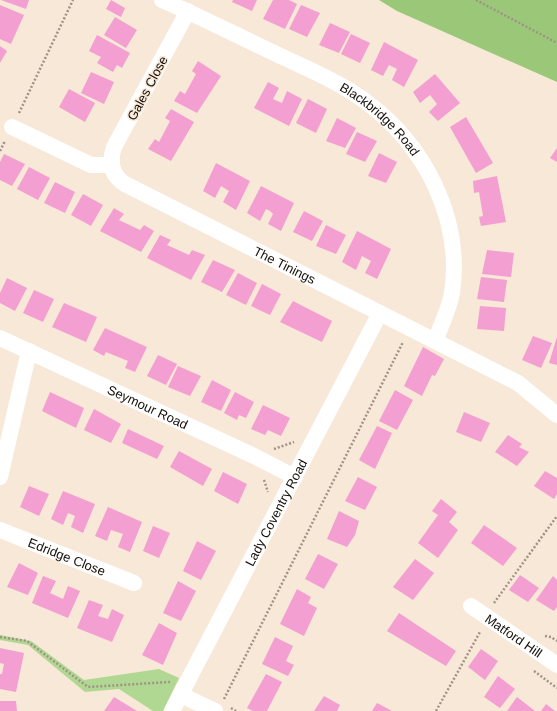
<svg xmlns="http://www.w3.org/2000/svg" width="557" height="711" font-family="Helvetica,sans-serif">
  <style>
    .green { fill: #b1d893 }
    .forest { fill: #9ac878 }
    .building { fill: #f39fd1 }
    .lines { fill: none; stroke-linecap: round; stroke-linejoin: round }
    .path { stroke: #9f9386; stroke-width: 2.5; stroke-dasharray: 2 2; stroke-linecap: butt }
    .street { stroke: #fff; stroke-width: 16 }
    .labels { text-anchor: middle; stroke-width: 3; stroke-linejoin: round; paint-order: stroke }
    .street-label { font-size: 13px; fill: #16110b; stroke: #f8e8d7 }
  </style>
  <rect width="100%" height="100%" fill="#f8e8d7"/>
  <path class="green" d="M0,635L31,641L84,680L159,669L179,678L163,711H153L119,689L85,692L28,645L0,640Z"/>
  <path class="forest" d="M379,0H557V82L397,11Z"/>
  <g class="building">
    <path d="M1,0H29L26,9Z"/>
    <path d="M111,0L125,8L121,17L106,9Z"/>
    <path d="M233,0H257L252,11L232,2Z"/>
    <path d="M273,0H289L297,4L285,29L263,19Z"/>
    <path d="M0,5L24,15L11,44L0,39Z"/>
    <path d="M301,5L320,13L307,37L289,29Z"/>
    <path d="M115,17L137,30L126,48L104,35Z"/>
    <path d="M330,23L350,32L339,53L319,45Z"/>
    <path d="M351,34L370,43L360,63L341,54Z"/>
    <path d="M97,35L130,53L122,68L117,65L113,72L97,63L101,57L89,51Z"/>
    <path d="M384,42L418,60L404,87L392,80L397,69L389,65L383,76L371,70Z"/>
    <path d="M0,46L7,51L0,63Z"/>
    <path d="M198,61L221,76L197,113L174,101L180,91L185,94L196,74L192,71Z"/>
    <path d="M91,72L114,82L104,104L81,93Z"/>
    <path d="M435,74L460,103L438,121L429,112L437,104L430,95L420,103L413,92Z"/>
    <path d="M268,82L279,88L273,99L282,103L287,91L302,99L289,126L254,108Z"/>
    <path d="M69,89L95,103L85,122L59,107Z"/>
    <path d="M308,99L327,109L316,133L296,123Z"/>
    <path d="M171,109L194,122L171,161L148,149L155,139L159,142L170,121L165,118Z"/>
    <path d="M466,117L493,163L476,173L450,127Z"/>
    <path d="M337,118L356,128L345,148L326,141Z"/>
    <path d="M357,132L377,141L365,162L346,154Z"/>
    <path d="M557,148V162L550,158Z"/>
    <path d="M379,153L397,162L386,183L368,176Z"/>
    <path d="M4,154L25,164L12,186L0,180V162Z"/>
    <path d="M216,163L250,181L236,210L223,202L229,191L221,186L215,198L203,191Z"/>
    <path d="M29,167L50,178L38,200L17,189Z"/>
    <path d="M497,176L506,222L481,226L479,217L483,216L479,192L474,193L473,181Z"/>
    <path d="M55,182L75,192L65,213L44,203Z"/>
    <path d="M261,186L294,203L281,231L268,224L273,214L270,211L266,209L260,221L247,213Z"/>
    <path d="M83,194L103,205L91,226L71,215Z"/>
    <path d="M114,208L124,214L119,220L140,230L144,225L154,231L141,252L100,231Z"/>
    <path d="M304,211L323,221L312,241L293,232Z"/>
    <path d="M326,225L346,235L336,254L316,246Z"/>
    <path d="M357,231L391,249L377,279L365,273L371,261L362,256L356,270L342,262Z"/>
    <path d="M160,235L171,240L167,245L189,255L192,250L205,255L191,280L147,258Z"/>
    <path d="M487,250L514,253L511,277L482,274Z"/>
    <path d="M213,260L235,270L222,292L201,282Z"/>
    <path d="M238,273L257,283L246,305L226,295Z"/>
    <path d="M481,277L507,280L504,302L477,299Z"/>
    <path d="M7,278L27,288L15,311L0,303V293Z"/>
    <path d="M262,284L281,294L270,315L251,306Z"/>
    <path d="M34,290L54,299L43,322L23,313Z"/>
    <path d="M293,301L332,321L322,342L280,322Z"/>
    <path d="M64,303L97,317L86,342L52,327Z"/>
    <path d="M480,306L506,308L504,331L477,329Z"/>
    <path d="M105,328L147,347L135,372L125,368L128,361L106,352L104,356L93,350Z"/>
    <path d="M533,336L552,343L541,368L522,360Z"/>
    <path d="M557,337V365L549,363Z"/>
    <path d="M423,347L444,359L435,376L432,375L422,396L404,386Z"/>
    <path d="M158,355L177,364L166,385L147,376Z"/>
    <path d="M178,366L201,376L190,396L168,387Z"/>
    <path d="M212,380L231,390L221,411L201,402Z"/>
    <path d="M395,390L413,400L397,430L379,421Z"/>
    <path d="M50,392L84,408L76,428L42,411Z"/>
    <path d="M235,392L254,402L246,418L239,415L237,420L224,413Z"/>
    <path d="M263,405L290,418L281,436L268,430L265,435L251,429Z"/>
    <path d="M94,409L121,424L111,443L84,430Z"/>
    <path d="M464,412L490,423L481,442L456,432Z"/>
    <path d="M377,426L392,433L375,469L359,460Z"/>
    <path d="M128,429L164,446L157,459L122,443Z"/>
    <path d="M508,435L522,444L519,447L529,452L517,466L495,452Z"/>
    <path d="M179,451L212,469L203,486L170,467Z"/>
    <path d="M545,471L557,478V494L554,499L534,486Z"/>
    <path d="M223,472L247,484L238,504L214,491Z"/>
    <path d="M358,477L377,487L365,510L345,501Z"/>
    <path d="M29,486L49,494L39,516L20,507Z"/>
    <path d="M63,491L95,504L83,533L71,527L75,516L68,513L63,525L51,519Z"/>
    <path d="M441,499L457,512L449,522L458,530L438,558L418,543L438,515L432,511Z"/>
    <path d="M108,507L142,522L130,552L118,547L123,534L111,530L107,541L95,536Z"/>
    <path d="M339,511L359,521L355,535L347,547L327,539Z"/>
    <path d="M484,525L517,548L503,566L471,543Z"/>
    <path d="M153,526L170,533L159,558L143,551Z"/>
    <path d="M197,541L216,551L201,580L183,571Z"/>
    <path d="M318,554L338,564L324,589L305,579Z"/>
    <path d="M415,559L434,573L413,600L393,587Z"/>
    <path d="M19,563L38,573L28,595L7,587Z"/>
    <path d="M520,575L539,588L528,602L509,590Z"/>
    <path d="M43,576L56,581L50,593L63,599L68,586L80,591L68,618L32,603Z"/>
    <path d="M553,576L557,580V607L554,611L536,600Z"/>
    <path d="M178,581L196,591L181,621L163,613Z"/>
    <path d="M297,589L311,597L308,603L317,608L304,636L280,624Z"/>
    <path d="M89,600L103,605L98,616L108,619L112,609L124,615L112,642L77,628Z"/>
    <path d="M399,613L456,651L446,666L387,631Z"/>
    <path d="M159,623L177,633L163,665L142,655Z"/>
    <path d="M275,637L293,646L286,661L294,665L288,676L262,664Z"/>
    <path d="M0,648L24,653L16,692L0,689V674H2L4,664L0,663Z"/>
    <path d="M481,649L498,661L485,680L468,667Z"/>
    <path d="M266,674L282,682L267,711H253L247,708Z"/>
    <path d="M498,676L515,689L500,708L484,697Z"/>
    <path d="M324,696L340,705L337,711H314Z"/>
    <path d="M114,697L137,711H104Z"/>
    <path d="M517,697L535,711H507Z"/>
    <path d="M0,701H16L17,711H0Z"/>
    <path d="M377,703L392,711H372Z"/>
    <path d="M546,704L555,711H541Z"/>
  </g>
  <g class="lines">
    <g class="path">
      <path d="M476,0L557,43"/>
      <path d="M19,113L73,0"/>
      <path d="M0,151L5,141"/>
      <path d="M274,449L294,442"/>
      <path d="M264,480L268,492"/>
      <path d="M494,603L557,516"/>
      <path d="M545,636L551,637L557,641"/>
      <path d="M0,637L27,641L88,687L170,682"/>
      <path d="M534,671L557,688"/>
      <path d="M224,699L403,342"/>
      <path d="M231,708L236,711"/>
      <path d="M436,711L480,632"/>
    </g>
    <g class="street">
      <path id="s1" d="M162,0C203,18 244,39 285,58C312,71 341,83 365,101C424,144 463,218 452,293C449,309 441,326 435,341"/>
      <path id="s2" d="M188,11L114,147C109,162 111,175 125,184L518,383L557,415"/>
      <path d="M12,127L91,165H112"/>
      <path id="s3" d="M0,338L254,456L295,477"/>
      <path d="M0,477L29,351"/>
      <path id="s4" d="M0,530L134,583"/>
      <path id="s5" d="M471,606L557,665"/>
      <path d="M181,695L215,711"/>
      <path id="s6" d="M172,711L380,313"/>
    </g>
  </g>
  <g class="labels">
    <g class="street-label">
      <text transform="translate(147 88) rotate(-62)" y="5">Gales Close</text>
      <text dy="5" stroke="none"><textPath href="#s1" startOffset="250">Blackbridge Road</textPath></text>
      <text dy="5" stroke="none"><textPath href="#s2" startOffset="376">The Tinings</textPath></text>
      <text dy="5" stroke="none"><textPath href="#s3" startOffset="163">Seymour Road</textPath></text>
      <text dy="5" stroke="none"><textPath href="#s6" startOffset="224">Lady Coventry Road</textPath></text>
      <text dy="5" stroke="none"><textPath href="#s4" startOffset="72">Edridge Close</textPath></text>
      <text dy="5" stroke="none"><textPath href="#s5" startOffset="52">Matford Hill</textPath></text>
    </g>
  </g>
</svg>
